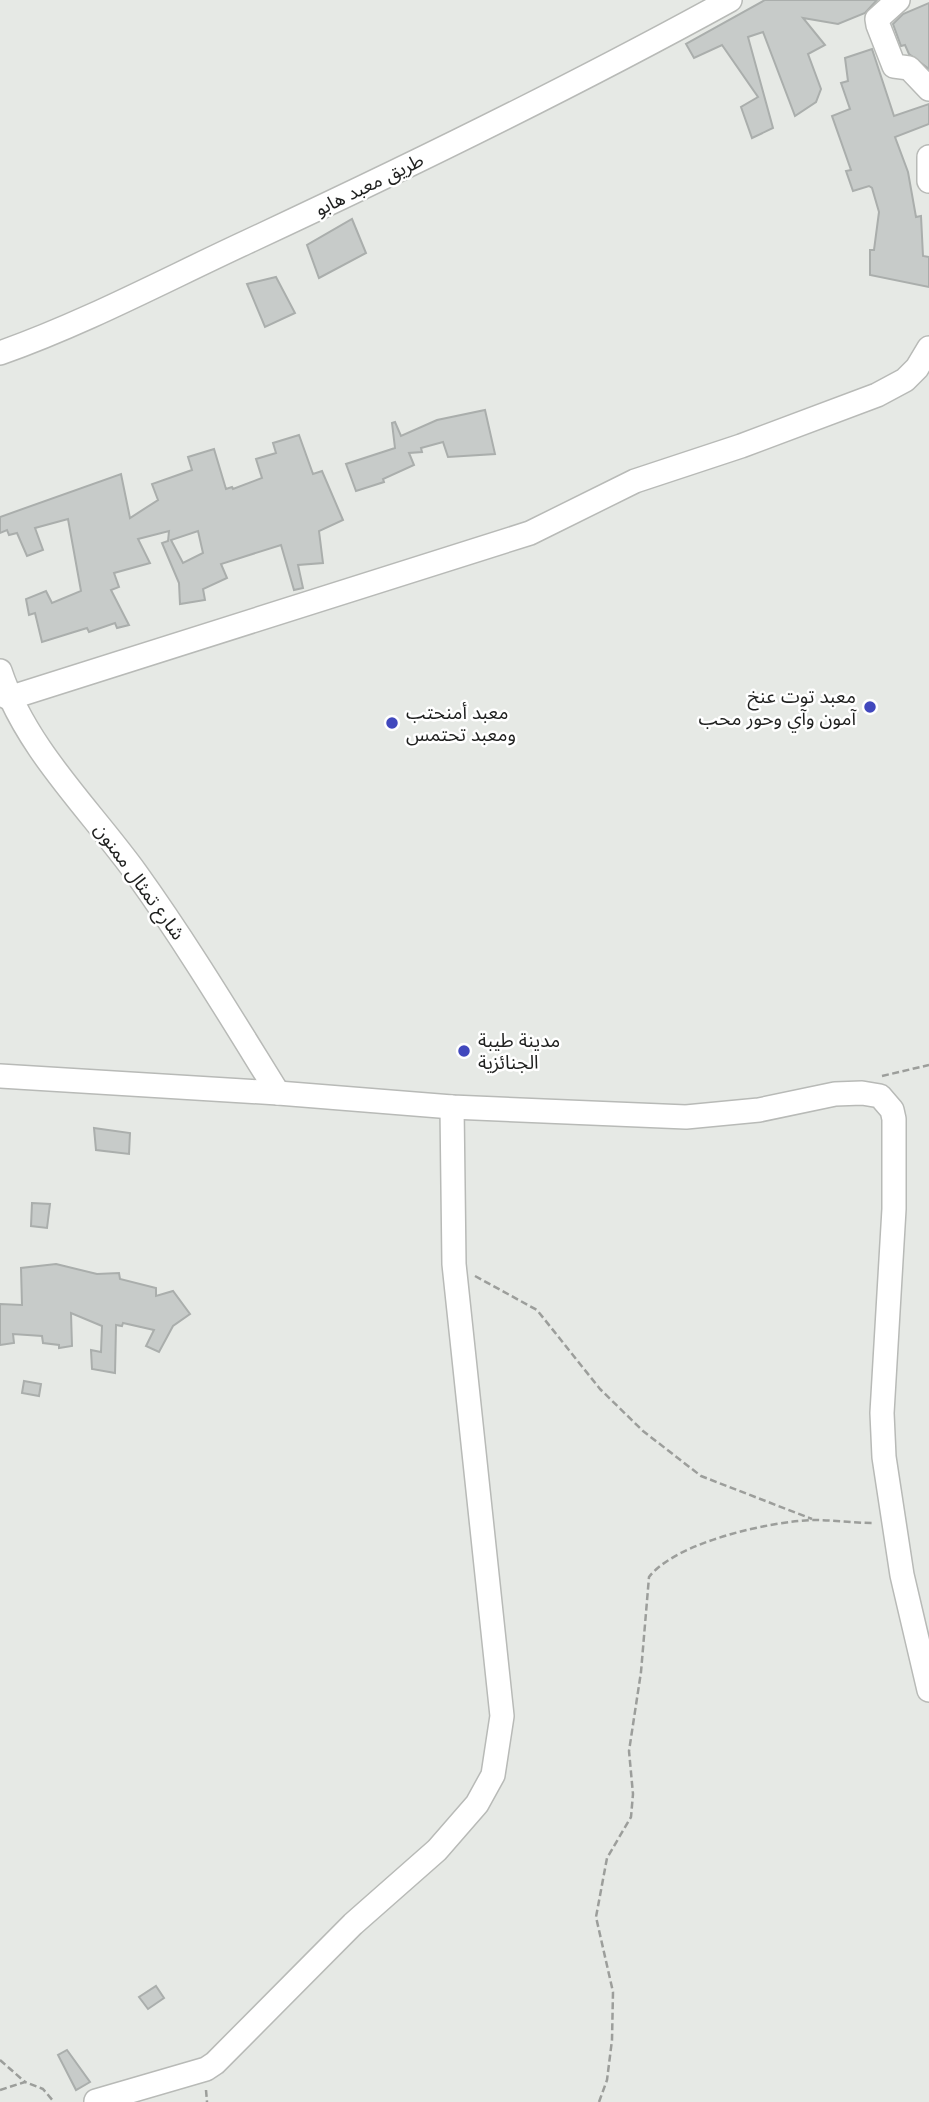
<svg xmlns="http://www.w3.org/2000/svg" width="929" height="2102" font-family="'Fira Sans','Noto Sans Arabic',sans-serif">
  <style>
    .building { fill: #c7cbc9; stroke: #aaaeac; stroke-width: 2; fill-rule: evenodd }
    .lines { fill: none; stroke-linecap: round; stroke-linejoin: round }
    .minor-casing { stroke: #b8bab7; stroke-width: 26 }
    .path { stroke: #9c9e9b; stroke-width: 2.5; stroke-dasharray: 7 3.5; stroke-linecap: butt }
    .minor { stroke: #fff; stroke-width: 23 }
    .poi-dot { fill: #4148bd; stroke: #fff; stroke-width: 2.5 }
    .labels { text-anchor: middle; stroke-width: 5; stroke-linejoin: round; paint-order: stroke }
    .street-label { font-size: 19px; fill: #1f201f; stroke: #fff }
    .poi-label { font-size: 19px; fill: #1f201f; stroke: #fff; text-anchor: start }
  </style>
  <rect width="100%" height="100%" fill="#e6e9e5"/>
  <g class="building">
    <path d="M765,0H877L865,13L838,24L803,18L825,45L808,54L821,89L816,102L795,116L763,32L748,37L773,128L752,138L741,107L758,97L722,45L694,58L686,44Z"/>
    <path d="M929,3V69L909,54L905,45L901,46L893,24L903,14Z"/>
    <path d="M872,49L894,116L929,104V124L895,137L908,172L916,217L921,216L923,256L929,257V287L870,275V250H874L879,212L872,188L869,186L853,191L846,171L851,170L832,116L850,109L841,83L848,81L845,58Z"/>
    <path d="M352,219L366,253L319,278L307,245Z"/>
    <path d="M276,277L295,313L265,327L247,284Z"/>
    <path d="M485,410L495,454L448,457L443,442L421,448L422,452L409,453L414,465L383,479L384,482L356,491L346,464L395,448L392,423L395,422L401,436L437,420Z"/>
    <path d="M299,435L313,474L322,471L343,520L319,531L323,563L298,565L303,588L294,590L281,545L221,564L227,578L203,589L205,600L180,604L179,583L162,543L168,541L169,531L138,539L150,563L114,573L119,587L111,590L129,625L117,628L115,623L89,632L87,628L42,642L35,613L29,615L26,599L46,591L52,603L81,591L68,519L35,528L43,550L27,556L17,533L9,535L7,530L0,533V517L121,474L130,518L158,500L152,484L192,470L188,457L214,449L226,489L232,487L233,489L262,478L256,459L276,453L273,443ZM198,531L203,553L183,563L171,540Z"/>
    <path d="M94,1128L130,1133L129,1154L96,1150Z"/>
    <path d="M32,1203L50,1204L47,1228L31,1226Z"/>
    <path d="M56,1264L97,1274L119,1273L120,1279L156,1288V1296L173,1291L190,1314L173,1326L159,1352L146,1346L154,1330L123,1323L122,1326L116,1325L115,1373L92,1369L91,1350L101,1352L102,1326L71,1313L72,1346L59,1348V1345L43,1343L42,1336L13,1334L14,1343L0,1345V1304L22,1305L21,1268Z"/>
    <path d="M24,1381L41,1384L39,1396L22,1393Z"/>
    <path d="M156,1986L164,1998L148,2009L139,1997Z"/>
    <path d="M67,2050L90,2082L76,2090L58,2055Z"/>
  </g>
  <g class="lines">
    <defs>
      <g id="minor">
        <path d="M898,0L877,19L878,25L894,66L909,68L929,89"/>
        <path d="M929,157V181"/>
        <path d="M0,353C85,323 165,280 247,242C410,166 572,87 730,0"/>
        <path d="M0,671C26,749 89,808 136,873C187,944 232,1019 278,1093"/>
        <path d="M0,694L9,698L530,533L635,481L741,446L877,395L905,380L917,368L929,348"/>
        <path d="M0,1076L278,1093L452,1107L686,1117L759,1110L835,1094L862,1093L880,1096L892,1110L894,1119V1209L882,1413L884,1457L902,1575L929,1690"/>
        <path d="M96,2101L206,2069L215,2063L353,1924L437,1850L477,1804L493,1775L502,1716L454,1264L452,1107"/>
      </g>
    </defs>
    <use href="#minor" class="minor-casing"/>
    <g class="path">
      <path d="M882,1076L929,1065"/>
      <path d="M475,1276L537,1310L600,1389L643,1431L701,1476L812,1519"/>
      <path d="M0,2060L25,2082"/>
      <path d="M0,2090L25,2082L43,2089L54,2102"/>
      <path d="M206,2090L207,2102"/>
      <path d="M599,2102L607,2080L612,2040L613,1992L596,1917L607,1858L631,1817L633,1794L629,1751L641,1672L649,1577C676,1542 771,1521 814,1520C834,1520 854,1523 874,1523"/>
    </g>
    <use href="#minor" class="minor"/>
  </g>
  <g class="poi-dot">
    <circle cx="870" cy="707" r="7"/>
    <circle cx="392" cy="723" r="7"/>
    <circle cx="464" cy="1051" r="7"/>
  </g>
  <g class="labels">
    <g class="street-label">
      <text transform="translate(369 184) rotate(-26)" y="7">طريق معبد هابو</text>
      <text transform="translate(140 881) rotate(54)" y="7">شارع تمثال ممنون</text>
    </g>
    <g class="poi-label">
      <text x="856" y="703" text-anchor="end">معبد توت عنخ<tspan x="856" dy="22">آمون وآي وحور محب</tspan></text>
      <text x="406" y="719">معبد أمنحتب<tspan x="406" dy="22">ومعبد تحتمس</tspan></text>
      <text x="478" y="1047">مدينة طيبة<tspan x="478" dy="22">الجنائزية</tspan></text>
    </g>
  </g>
</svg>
